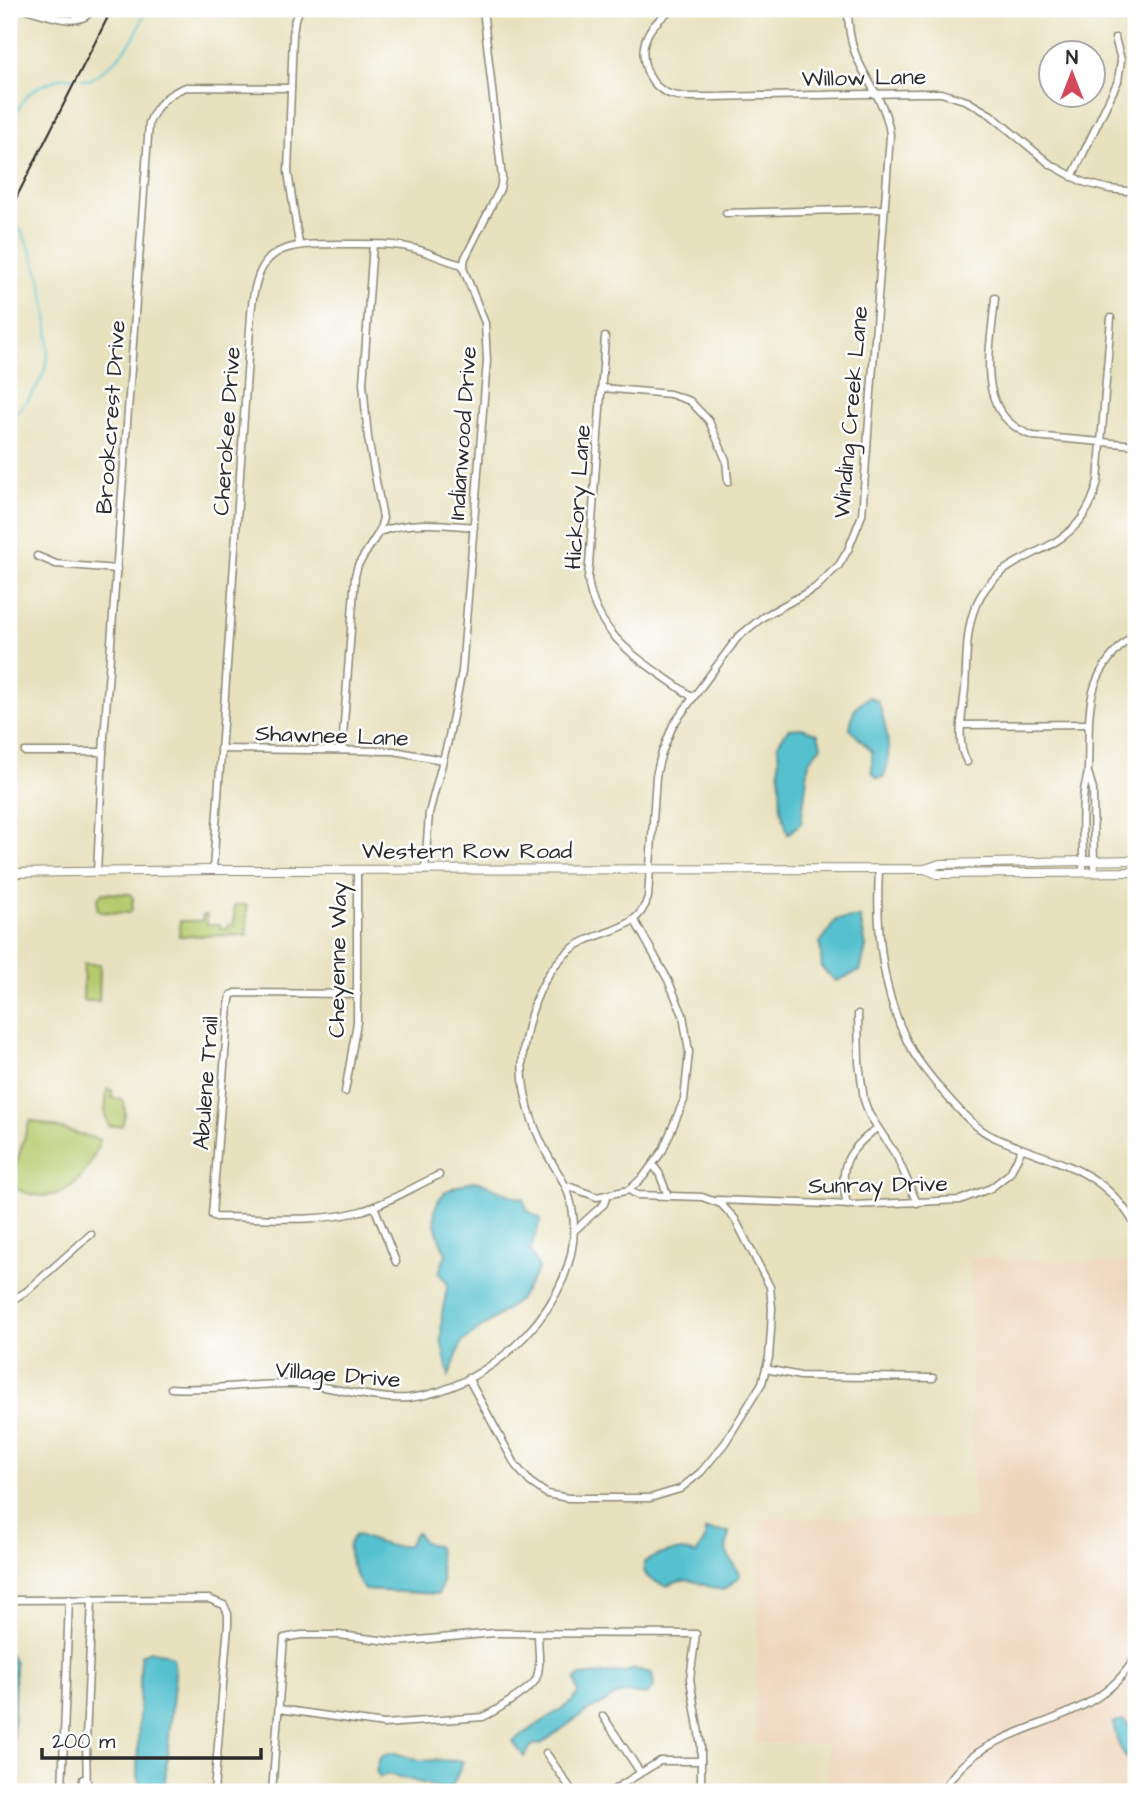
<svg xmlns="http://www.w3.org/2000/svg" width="1145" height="1801" font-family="'Architects Daughter',sans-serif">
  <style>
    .built { fill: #eed6bb }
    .green { fill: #b6ca6d; stroke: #707a4c; stroke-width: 2 }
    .water { fill: #55c1cf; stroke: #40767d; stroke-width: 2 }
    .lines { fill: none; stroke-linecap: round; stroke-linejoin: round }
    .stream { stroke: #55c1cf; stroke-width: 2 }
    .minor-casing { stroke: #898674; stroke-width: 9 }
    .tertiary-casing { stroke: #898674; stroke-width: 10 }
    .minor { stroke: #fff; stroke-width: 6 }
    .tertiary { stroke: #fff; stroke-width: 8 }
    .rail { stroke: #2b2b2b; stroke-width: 2 }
    .labels { text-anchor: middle; stroke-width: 5; stroke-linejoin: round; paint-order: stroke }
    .street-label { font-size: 23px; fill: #2b2b2b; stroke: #fff }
  </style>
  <rect width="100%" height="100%" fill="#fff"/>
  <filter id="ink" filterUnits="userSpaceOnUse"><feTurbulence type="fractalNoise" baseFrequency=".0143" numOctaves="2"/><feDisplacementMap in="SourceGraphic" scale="14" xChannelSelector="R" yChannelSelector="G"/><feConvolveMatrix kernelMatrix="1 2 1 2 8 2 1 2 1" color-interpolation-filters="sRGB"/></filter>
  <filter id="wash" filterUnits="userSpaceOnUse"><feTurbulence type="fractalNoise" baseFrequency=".00686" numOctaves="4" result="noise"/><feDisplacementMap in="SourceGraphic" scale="28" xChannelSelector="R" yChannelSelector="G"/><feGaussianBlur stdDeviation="1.57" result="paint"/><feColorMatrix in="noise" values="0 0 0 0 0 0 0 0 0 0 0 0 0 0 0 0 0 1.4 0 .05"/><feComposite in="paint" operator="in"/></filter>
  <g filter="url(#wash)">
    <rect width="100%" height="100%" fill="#e7e1be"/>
    <path class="built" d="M970,1257L1136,1263V1792H827V1744L755,1743L761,1518H973Z"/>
    <g class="green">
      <path d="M102,893L130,894L133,898L132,909L129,913L100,912L97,908L98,898Z"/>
      <path d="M234,905H247V935L179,936L180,921H202L203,915H207V925H220V928H227L228,925H234Z"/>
      <path d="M84,964H100L99,1001H83Z"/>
      <path d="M107,1089L112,1090V1098L121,1099L124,1102L125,1114L122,1126H109L105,1115Z"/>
      <path d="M30,1120L100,1140C90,1169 71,1201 35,1195C26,1194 17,1189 9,1186Z"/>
    </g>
    <g class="water">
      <path d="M869,697L878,701C886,726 893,751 884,777L877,778L872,772V752L850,729C852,713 854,705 869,697Z"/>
      <path d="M802,728L818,734L821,746L809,761L801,823L788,834L781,809L778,744L788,729Z"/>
      <path d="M860,917L866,947L860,971L836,981L822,968L820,943L836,920Z"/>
      <path d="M474,1181C492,1184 505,1196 523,1199L527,1210L541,1219L530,1251L539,1268L519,1300L462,1342L449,1376L441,1339L442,1313L448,1284L439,1273L446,1254C437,1234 425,1208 447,1191C454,1186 466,1184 474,1181Z"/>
      <path d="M705,1530L729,1532L726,1551L740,1576L724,1590C697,1587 696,1573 667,1586C653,1581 642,1579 644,1562C661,1553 676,1547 696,1554L705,1540Z"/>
      <path d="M416,1532L424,1542L438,1547L442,1583L438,1594L364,1590C358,1581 346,1555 349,1544C350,1542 355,1536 356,1534C373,1541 390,1549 408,1545Z"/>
      <path d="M150,1651L165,1653L173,1658L175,1672L164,1792H143L137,1776L141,1655Z"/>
      <path d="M9,1654L15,1663L11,1792H9Z"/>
      <path d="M634,1669L652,1673L654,1686L647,1695L624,1693L613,1696L606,1702L584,1713L541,1744L532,1745L524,1757L513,1741L573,1701L578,1693L575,1680L579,1676L626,1672Z"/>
      <path d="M1123,1720L1136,1731V1773C1125,1757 1114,1742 1114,1722Z"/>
      <path d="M388,1753H395L417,1760L463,1761L453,1785L447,1790L389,1774L380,1777L376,1771L380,1758Z"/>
    </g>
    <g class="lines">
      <g class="stream">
        <path d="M82,79L90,80C117,62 138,41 145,9"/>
        <path d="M9,139C17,110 19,93 50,82C58,79 64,76 72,78"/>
        <path d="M9,419C23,407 34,395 42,377C59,338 40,249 11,218"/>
        <path d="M9,618L13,639L9,653"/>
      </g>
    </g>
  </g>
  <g filter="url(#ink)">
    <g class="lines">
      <defs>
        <g id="minor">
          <path d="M25,9C44,13 81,31 92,9"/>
          <path d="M671,9C664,16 654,23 649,32C636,55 647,88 673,95C685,98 698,97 711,97L919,93H941L967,101L991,115L1050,164L1083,182L1109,189L1136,192"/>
          <path d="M1072,177L1118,81L1121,60L1115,38"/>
          <path d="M726,213L885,209"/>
          <path d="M299,244L288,172L293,35L295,19L301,9"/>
          <path d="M995,298C991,349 972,414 1033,436L1136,445"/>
          <path d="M605,337L588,579C596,640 648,664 692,697"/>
          <path d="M602,388L670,394L690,401L709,421L726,460L728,482"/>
          <path d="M379,532C411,520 441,524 474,527"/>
          <path d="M37,556L56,564L117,569"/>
          <path d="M962,725L1088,724"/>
          <path d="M220,749L394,751L442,760"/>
          <path d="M342,750L355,576L358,565L379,532L383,518L368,438L363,383L373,244"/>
          <path d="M25,752H103"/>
          <path d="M967,762C955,741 963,713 965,689C967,662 965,630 976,605C1004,541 1079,564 1098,481L1111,318"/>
          <path d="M1089,775L1093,790L1094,873"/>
          <path d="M879,869C876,926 881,989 907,1041C916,1060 931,1077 944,1093C958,1109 976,1130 996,1138C1055,1164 1101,1165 1136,1226"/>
          <path d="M213,870L251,314C257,246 280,244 341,244C365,244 389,243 412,248C430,252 446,262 464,265"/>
          <path d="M425,870L429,813L448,741L462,671L487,361L485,323L463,268L465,258L500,189L502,178L483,9"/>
          <path d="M97,872L103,752L149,123C157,104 167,94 186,87L291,88"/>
          <path d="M1083,872C1084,846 1080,817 1084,791C1085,783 1088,777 1088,769C1090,708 1082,675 1136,633"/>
          <path d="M358,994L236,993L231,995L229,1005L212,1215L216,1217C263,1217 315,1224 361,1211C388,1203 413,1187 439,1175"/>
          <path d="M858,1014L859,1063L864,1100L869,1114L897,1157L917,1203"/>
          <path d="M345,1092L357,1022V870"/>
          <path d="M653,1165L659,1173L668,1196"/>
          <path d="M568,1186L597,1197L629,1190L644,1176L663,1150L684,1100L689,1052L683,1015L668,980L635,921"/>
          <path d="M717,1200L854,1205L960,1200L991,1188L1010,1173L1022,1149"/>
          <path d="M847,1205C838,1166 846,1152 877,1128"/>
          <path d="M374,1206L396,1262"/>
          <path d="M574,1231L604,1204L607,1196"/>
          <path d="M9,1302L27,1291L91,1234"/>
          <path d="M766,1369L800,1376L933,1378"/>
          <path d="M468,1378L516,1466L530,1482L547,1494L568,1498H650L680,1489L701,1472L725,1443L762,1383L769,1357L771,1330L772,1308L770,1287L735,1219L721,1204L702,1197L637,1195L629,1190"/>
          <path d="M171,1388C211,1391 251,1383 292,1384C331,1384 370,1401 408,1398C490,1390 584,1301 573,1214C569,1185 559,1176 546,1152C528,1117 517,1079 525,1040C531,1008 543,972 569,951C596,928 638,935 648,897L656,776L661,755L673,725L738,637L763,617L815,588L839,565L848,550L862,515L890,135C887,103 866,82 855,53C850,39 848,24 848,9"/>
          <path d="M9,1600L209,1599L224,1605L228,1614V1625L214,1792"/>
          <path d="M279,1709L384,1724L483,1717C494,1712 529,1690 535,1681C542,1669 538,1648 538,1635"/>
          <path d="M603,1716L640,1772"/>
          <path d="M546,1753L573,1792"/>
          <path d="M62,1792L69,1599"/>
          <path d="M81,1792L83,1779"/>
          <path d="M87,1792L86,1740L92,1599"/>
          <path d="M272,1792L284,1638L301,1635H339L397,1642L494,1633L696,1634L690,1679L701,1746V1792"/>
          <path d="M610,1792L660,1761H701"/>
          <path d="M942,1792C988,1711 1089,1738 1136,1656"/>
        </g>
        <g id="tertiary">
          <path d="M925,869L937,874L1136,872"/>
          <path d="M9,873L213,870L925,869L940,864L1136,860"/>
        </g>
      </defs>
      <use href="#minor" class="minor-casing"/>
      <use href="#tertiary" class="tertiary-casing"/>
      <use href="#minor" class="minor"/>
      <use href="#tertiary" class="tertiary"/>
      <path class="rail" d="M9,212L112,9"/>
    </g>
  </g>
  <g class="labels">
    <g class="street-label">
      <text transform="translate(864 77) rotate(-1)" y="8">Willow Lane</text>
      <text transform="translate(850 412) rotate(-85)" y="8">Winding Creek Lane</text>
      <text transform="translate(110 417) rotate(-86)" y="8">Brookcrest Drive</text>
      <text transform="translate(226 431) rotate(-86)" y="8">Cherokee Drive</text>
      <text transform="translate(462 433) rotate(-86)" y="8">Indianwood Drive</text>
      <text transform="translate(577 497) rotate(-86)" y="8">Hickory Lane</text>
      <text transform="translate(332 735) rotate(2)" y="8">Shawnee Lane</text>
      <text x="467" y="858">Western Row Road</text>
      <text transform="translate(337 960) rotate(-89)" y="8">Cheyenne Way</text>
      <text transform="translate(205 1083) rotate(-86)" y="8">Abulene Trail</text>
      <text transform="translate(878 1184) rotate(-1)" y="8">Sunray Drive</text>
      <text transform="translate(338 1374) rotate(5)" y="8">Village Drive</text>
    </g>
  </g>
  <rect width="1145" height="1801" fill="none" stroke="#fff" stroke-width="35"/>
  <g transform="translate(1072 74)"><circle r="33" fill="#ffffff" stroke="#aaaaaa" stroke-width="2"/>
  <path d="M0-5L12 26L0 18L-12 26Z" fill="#d1495b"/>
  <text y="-10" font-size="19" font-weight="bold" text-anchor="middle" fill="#2b2b2b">N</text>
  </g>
  <path d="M42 1748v10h219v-10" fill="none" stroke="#2b2b2b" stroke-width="3.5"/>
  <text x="52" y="1748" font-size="21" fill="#2b2b2b" stroke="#ffffff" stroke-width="5" paint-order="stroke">200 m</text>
</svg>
